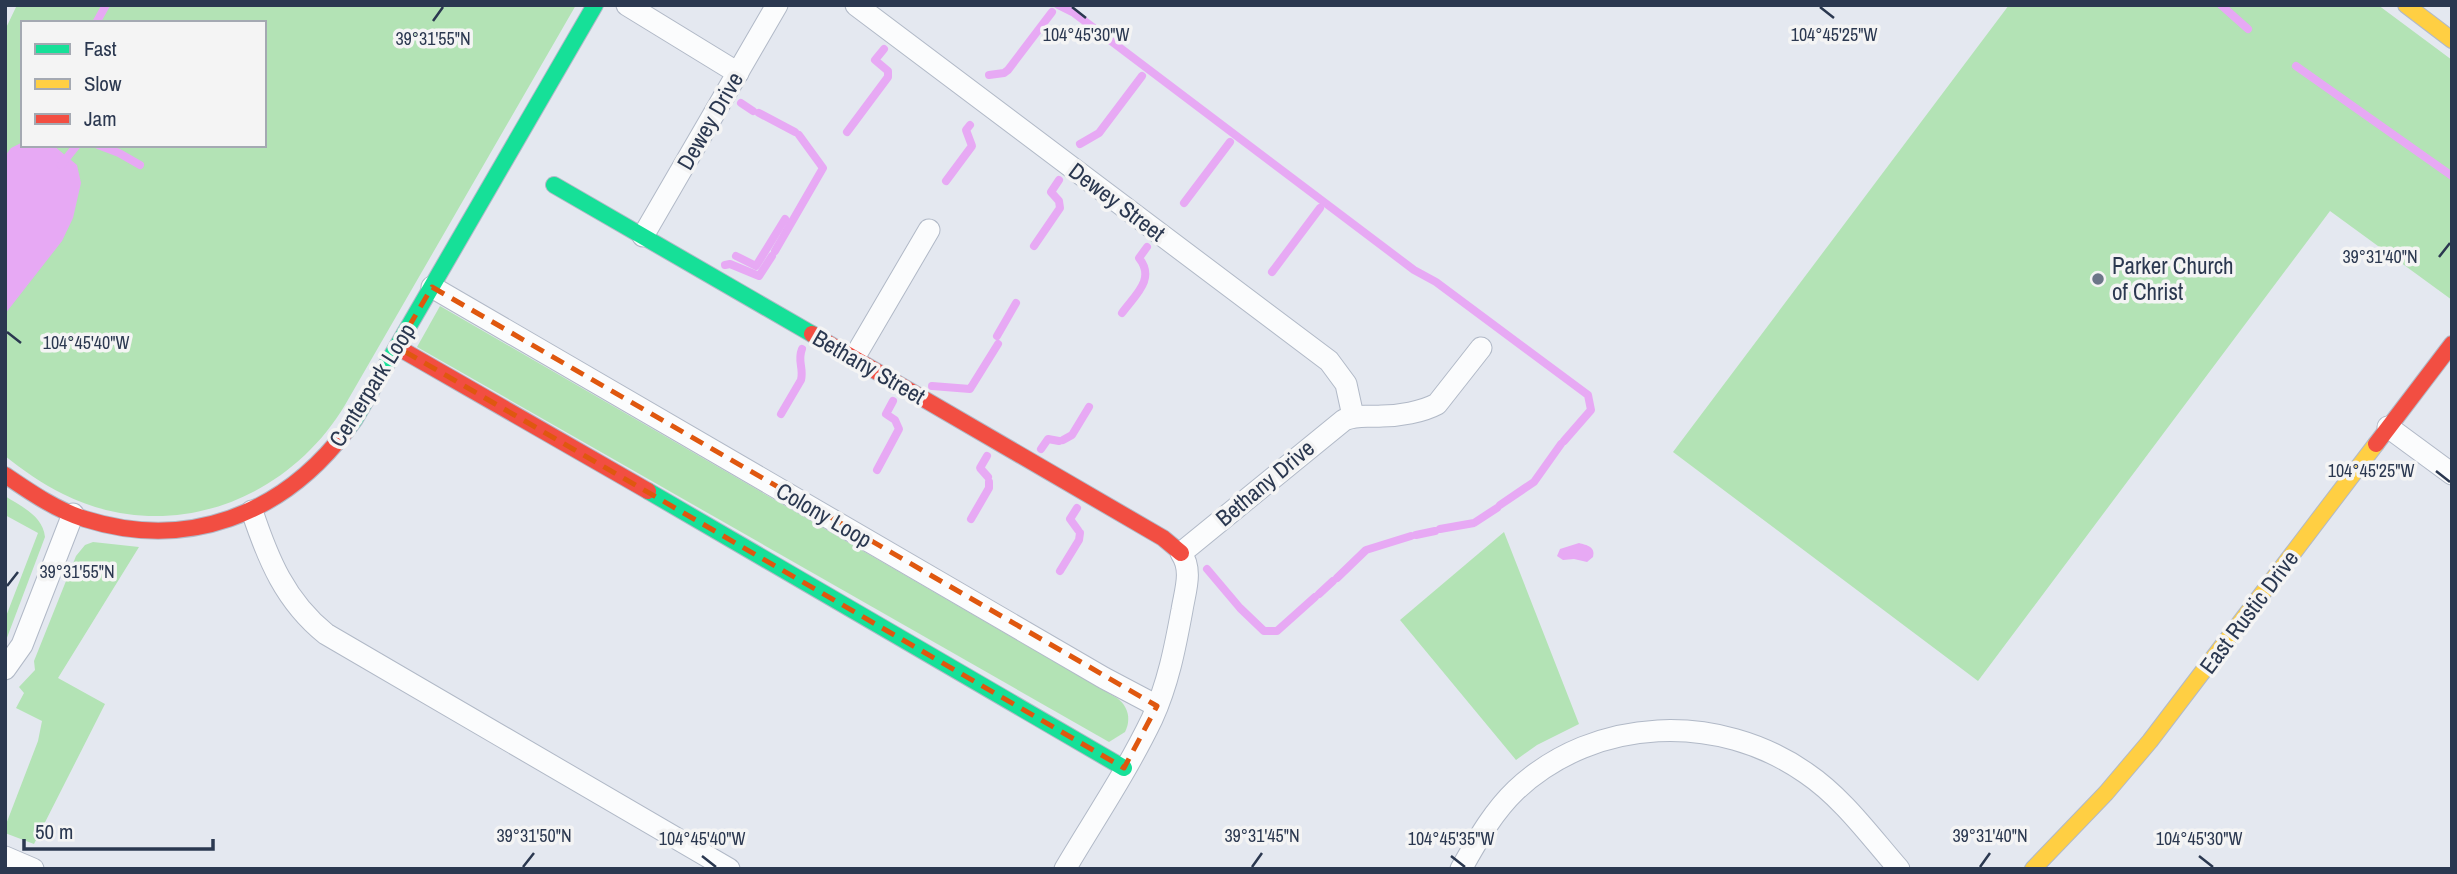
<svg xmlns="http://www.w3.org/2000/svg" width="2457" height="874" font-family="'Archivo Narrow',sans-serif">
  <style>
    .green { fill: #b3e3b5; fill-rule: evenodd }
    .water { fill: #e7a9f4 }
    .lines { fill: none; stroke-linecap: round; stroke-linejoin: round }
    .stream { stroke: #e7a9f4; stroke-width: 8 }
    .street-casing { stroke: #b1b9c7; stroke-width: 23 }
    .fast-casing { stroke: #b1b9c7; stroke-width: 18 }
    .slow-casing { stroke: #b1b9c7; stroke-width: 18 }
    .jam-casing { stroke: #b1b9c7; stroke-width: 18 }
    .street { stroke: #fbfcfd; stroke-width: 21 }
    .fast { stroke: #16e098; stroke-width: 16 }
    .slow { stroke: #ffcf43; stroke-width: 16 }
    .jam { stroke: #f24e42; stroke-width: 16 }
    .marked { fill: none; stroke: #df570f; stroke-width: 5; stroke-dasharray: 14 9; stroke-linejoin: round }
    .ticks { fill: none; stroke: #2b3850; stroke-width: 2.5 }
    .poi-dot { fill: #6c7688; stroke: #f4f4f4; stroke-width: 2.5 }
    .labels { text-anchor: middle; stroke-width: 7; stroke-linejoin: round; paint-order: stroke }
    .street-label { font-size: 23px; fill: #2b3850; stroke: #f4f4f4 }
    .poi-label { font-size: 23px; fill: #2b3850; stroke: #f4f4f4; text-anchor: start }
    .ticks-label { font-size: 18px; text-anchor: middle; fill: #2b3850; stroke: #f4f4f4; stroke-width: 7; stroke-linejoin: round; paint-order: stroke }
  </style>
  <rect width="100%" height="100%" fill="#e4e8f0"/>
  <g class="green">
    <path d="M17,5H576L345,405C287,502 167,546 63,494C42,484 23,470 5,456V30ZM23,23H264V145H23Z"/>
    <path d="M2009,5H2378L2452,60V300L2330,211L1978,681L1673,452Z"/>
    <path d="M440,306L1117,698C1129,707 1131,720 1125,732L1109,742L417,347Z"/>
    <path d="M5,496C22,507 43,516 45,537L5,643V619L38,533L5,515Z"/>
    <path d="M1504,532L1579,724L1537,745L1516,760L1400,620Z"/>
    <path d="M93,542L139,547L58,678L105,704L34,844L5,833V827L38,741L42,721L16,708L24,693L19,687L35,670L34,661L76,556L85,545Z"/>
  </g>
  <g class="water">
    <path d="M23,142V145L54,146L77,165L81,183L73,218L62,241L5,314V156L11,148Z"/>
    <path d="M1579,543C1587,545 1596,547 1593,557L1587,562L1574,559L1563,560L1557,556L1560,549Z"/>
  </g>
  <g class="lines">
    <g class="stream">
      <path d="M1058,5L1074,13L1414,270L1436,282L1588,395L1591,410L1564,441"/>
      <path d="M2221,5L2248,29"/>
      <path d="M96,23L106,5"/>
      <path d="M2296,66L2452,176"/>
      <path d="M989,75L1004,73L1008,70L1052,12"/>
      <path d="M741,103L753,111"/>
      <path d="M759,113L795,132"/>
      <path d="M847,132L888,77V71L875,60L884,49"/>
      <path d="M1080,144L1099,133L1142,76"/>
      <path d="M98,145L119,153L140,165"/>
      <path d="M61,165L77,145"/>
      <path d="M946,181L972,146L966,130L970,125"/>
      <path d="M1184,203L1230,142"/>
      <path d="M1034,246L1060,208L1059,201L1051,192L1059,180"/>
      <path d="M775,251L823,168L799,135"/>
      <path d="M736,256L756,266L785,219"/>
      <path d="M725,265L730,264L759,276L772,256"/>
      <path d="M1272,272L1320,208"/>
      <path d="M1122,313C1135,295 1156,279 1139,258L1147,247"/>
      <path d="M997,336L1016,303"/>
      <path d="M932,386L970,389L998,344"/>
      <path d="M781,414L801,380C804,368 797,361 802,349"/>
      <path d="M1063,440L1072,435L1089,407"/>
      <path d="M1041,449L1048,439L1059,441"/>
      <path d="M987,456L980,468L988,477"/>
      <path d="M877,470L899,429L895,420L886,414L893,401"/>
      <path d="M1500,505L1534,482L1561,444"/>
      <path d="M1077,508L1070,519L1078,530"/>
      <path d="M971,519L989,488V482"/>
      <path d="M1440,529L1474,523L1497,508"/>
      <path d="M1416,535L1435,531"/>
      <path d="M1207,569L1240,608L1264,631H1277L1315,597"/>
      <path d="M1060,571L1079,540L1080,533"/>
      <path d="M1337,578L1366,550L1411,536"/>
      <path d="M1319,594L1333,581"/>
    </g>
    <defs>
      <g id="street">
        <path d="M627,5L738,73"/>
        <path d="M856,5L1329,361L1346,384L1353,416"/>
        <path d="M643,236L777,5"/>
        <path d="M432,287L1104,678L1157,706"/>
        <path d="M854,358L929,230"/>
        <path d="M2388,427L2452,474"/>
        <path d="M252,511C268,559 285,601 326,634L729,869"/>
        <path d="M5,669L22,645L73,514"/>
        <path d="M5,857L33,869"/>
        <path d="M1065,869C1094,820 1127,771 1152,719C1168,684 1175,648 1182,610C1185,591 1193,570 1181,553L1344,420C1357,414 1368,417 1382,416C1399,416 1422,412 1437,404L1481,348"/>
        <path d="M1461,869C1477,841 1492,813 1516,790C1595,716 1719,712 1806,773C1843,798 1870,836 1899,869"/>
      </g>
      <g id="fast">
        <path d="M554,185L812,334"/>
        <path d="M346,431L355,419L595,5"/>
        <path d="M648,491L1124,768"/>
      </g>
      <g id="slow">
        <path d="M2406,5L2452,40"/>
        <path d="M2033,869L2106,793L2150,741L2376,444"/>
      </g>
      <g id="jam">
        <path d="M812,334L1163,538L1181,553"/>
        <path d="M397,347L648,491"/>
        <path d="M2376,444L2452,344"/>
        <path d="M5,475C30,492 56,510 85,519C187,551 282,515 346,431"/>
      </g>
    </defs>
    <use href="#street" class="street-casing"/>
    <use href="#fast" class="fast-casing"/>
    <use href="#slow" class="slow-casing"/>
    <use href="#jam" class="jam-casing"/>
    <use href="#street" class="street"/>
    <use href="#fast" class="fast"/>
    <use href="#slow" class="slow"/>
    <use href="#jam" class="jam"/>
  </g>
  <path class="marked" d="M432,287L1157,706L1124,768L397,347Z"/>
  <path class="ticks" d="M1072,7L1086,18M1820,7L1834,18M433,21L443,7M2439,257L2450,243M7,332L21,343M2436,471L2450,482M7,586L18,572M702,856L716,867M1451,856L1465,867M2199,856L2213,867M523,867L534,853M1252,867L1262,853M1980,867L1990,853"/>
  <circle class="poi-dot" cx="2098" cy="279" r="7"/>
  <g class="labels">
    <g class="street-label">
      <text transform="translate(710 121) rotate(-60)" y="8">Dewey Drive</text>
      <text transform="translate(1117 202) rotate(37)" y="8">Dewey Street</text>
      <text transform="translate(869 367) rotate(30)" y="8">Bethany Street</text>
      <text transform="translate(372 385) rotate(-58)" y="8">Centerpark Loop</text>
      <text transform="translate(1265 483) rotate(-40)" y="8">Bethany Drive</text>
      <text transform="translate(824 515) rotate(30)" y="8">Colony Loop</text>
      <text transform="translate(2249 612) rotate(-53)" y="8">East Rustic Drive</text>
    </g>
    <g class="poi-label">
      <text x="2112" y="274">Parker Church<tspan x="2112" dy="26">of Christ</tspan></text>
    </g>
  </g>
  <g class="ticks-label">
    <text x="1086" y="41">104°45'30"W</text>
    <text x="1834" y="41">104°45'25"W</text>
    <text x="433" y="45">39°31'55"N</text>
    <text x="2380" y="263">39°31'40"N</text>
    <text x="86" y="349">104°45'40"W</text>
    <text x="2371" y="477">104°45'25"W</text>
    <text x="77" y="578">39°31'55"N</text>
    <text x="534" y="842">39°31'50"N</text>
    <text x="1262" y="842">39°31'45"N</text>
    <text x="1990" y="842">39°31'40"N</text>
    <text x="702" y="845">104°45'40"W</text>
    <text x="1451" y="845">104°45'35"W</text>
    <text x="2199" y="845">104°45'30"W</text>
  </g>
  <rect width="2457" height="874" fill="none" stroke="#2b3850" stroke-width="14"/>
  <rect x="21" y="21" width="245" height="126" fill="#f4f4f4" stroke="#a4a9b2" stroke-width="2"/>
  <rect x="35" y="44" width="35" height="10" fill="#16e098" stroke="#a4a9b2" stroke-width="2"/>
  <text x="84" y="56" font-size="21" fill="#2b3850">Fast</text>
  <rect x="35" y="79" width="35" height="10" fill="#ffcf43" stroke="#a4a9b2" stroke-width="2"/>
  <text x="84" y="91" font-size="21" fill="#2b3850">Slow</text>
  <rect x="35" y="114" width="35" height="10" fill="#f24e42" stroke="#a4a9b2" stroke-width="2"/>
  <text x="84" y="126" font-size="21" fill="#2b3850">Jam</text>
  <path d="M24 839v10h189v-10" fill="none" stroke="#2b3850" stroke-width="3.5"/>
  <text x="35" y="839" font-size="21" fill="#2b3850" stroke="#f4f4f4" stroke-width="5" paint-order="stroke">50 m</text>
</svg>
